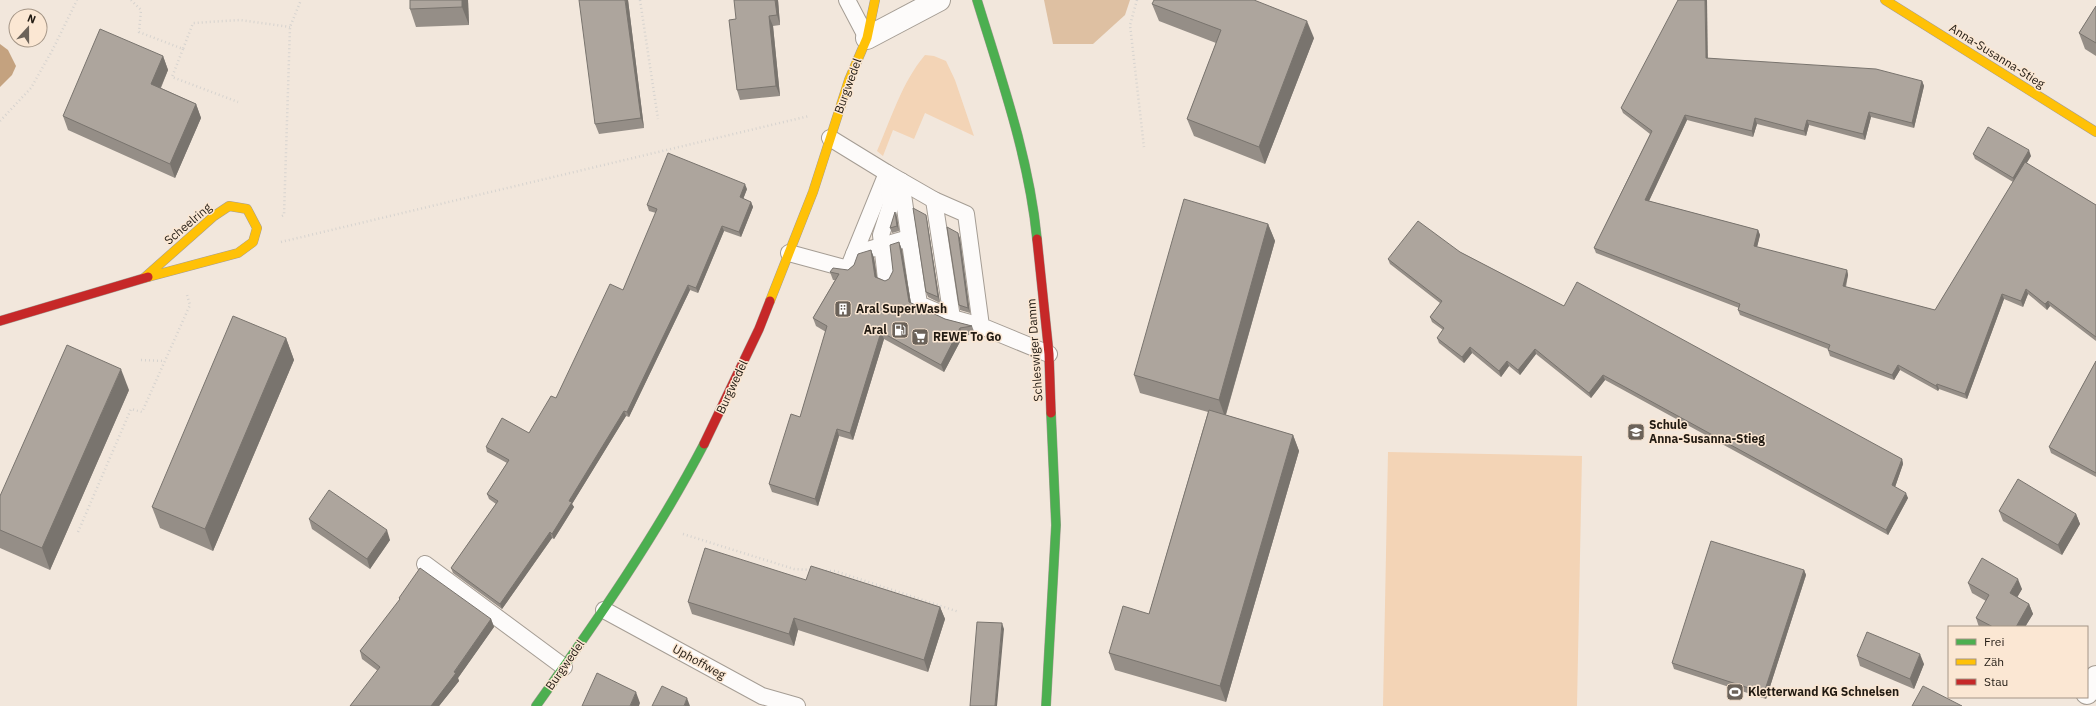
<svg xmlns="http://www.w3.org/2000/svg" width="2096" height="706" font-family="'IBM Plex Sans',sans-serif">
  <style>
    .green { fill: #f3d4b6 }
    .forest { fill: #dec0a2 }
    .water { fill: #c4a27f }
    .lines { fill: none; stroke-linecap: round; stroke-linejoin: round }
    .lane-casing { stroke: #a59d94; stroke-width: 18 }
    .street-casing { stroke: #a59d94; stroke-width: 24 }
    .fast-casing { stroke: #a59d94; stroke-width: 10 }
    .slow-casing { stroke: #a59d94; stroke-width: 10 }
    .jam-casing { stroke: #a59d94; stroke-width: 10 }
    .path { stroke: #d6d3cf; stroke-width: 2.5; stroke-dasharray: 1 3; stroke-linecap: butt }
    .lane { stroke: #fdfbfa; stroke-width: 16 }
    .street { stroke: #fdfbfa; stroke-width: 22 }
    .fast { stroke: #4caf50; stroke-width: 9 }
    .slow { stroke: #ffc107; stroke-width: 9 }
    .jam { stroke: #c62828; stroke-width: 9 }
    .wall { fill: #958e87 }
    .shaded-wall { fill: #79746e }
    .building { fill: #ada59d; stroke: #79746e }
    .labels { text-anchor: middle; stroke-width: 3; stroke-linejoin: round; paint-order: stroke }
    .street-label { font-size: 12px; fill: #221b13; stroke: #fbe7d3 }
    .poi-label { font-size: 12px; font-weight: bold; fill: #221b13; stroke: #fbe7d3; text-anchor: start }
  </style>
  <rect width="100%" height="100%" fill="#f2e7dc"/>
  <g class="green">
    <path d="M925,55L934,56L946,61L955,80L974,136L925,113L914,139L893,130L883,156L877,151C891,119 902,82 925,55Z"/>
    <path d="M1388,452L1582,456L1577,706H1383Z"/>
  </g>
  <path class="forest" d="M1044,0H1130L1125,15L1093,44H1053Z"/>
  <path class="water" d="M0,44L8,50L16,66L12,75L0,87Z"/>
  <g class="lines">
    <defs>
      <g id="lane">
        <path d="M847,0L867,38"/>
        <path d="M887,173L934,200L966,214L981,326L1049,354"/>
        <path d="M901,181L919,304L952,318"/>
        <path d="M934,200L952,318L981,326"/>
        <path d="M789,253L848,269L887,173L830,138"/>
        <path d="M854,254L909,238"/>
        <path d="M886,279L881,235L891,204L887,174"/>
        <path d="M425,564L564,667"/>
        <path d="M604,610L762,696L797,706"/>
      </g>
      <g id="street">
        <path d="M867,38L939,0"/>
        <path d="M2087,693L2096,677"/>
      </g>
      <g id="fast">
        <path d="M977,0C1001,78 1029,157 1037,239"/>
        <path d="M536,706C596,622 656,536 704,444"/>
        <path d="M1046,706L1056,525L1051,413"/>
      </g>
      <g id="slow">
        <path d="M1885,0L2096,132"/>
        <path d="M144,278L214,216L229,206L247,209L257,228L253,242L238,253L148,277"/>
        <path d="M770,301L813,192L849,80L867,38L875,0"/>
      </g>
      <g id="jam">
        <path d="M1037,239L1049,354L1051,413"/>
        <path d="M0,321L148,277"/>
        <path d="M704,444L759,329L770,301"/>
      </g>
    </defs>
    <use href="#lane" class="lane-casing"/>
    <use href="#street" class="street-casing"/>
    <use href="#fast" class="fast-casing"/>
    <use href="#slow" class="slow-casing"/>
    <use href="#jam" class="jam-casing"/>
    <g class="path">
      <path d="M131,0L141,10L139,32L183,49L193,23L240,20L290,27"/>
      <path d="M640,0L658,119"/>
      <path d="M1137,0L1130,25L1144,147"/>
      <path d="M183,49L172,77L238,102"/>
      <path d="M0,121L31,88L53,49L77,0"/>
      <path d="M282,216L284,215L290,27L301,0"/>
      <path d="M281,242L809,116"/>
      <path d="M141,360L165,361"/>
      <path d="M78,532L131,409L142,412L190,305L187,295"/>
      <path d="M683,534L794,569L813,570"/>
      <path d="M826,571H835L959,612"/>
    </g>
    <use href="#lane" class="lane"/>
    <use href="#street" class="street"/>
    <use href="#fast" class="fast"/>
    <use href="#slow" class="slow"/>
    <use href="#jam" class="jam"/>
  </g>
  <g class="wall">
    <path d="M468,0L469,25L416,27L410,9Z"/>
    <path d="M628,0L644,128L599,134L595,124Z"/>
    <path d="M778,0L780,25L773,26L780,96L740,100L737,90L736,19Z"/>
    <path d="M1152,4L1314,38L1265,164L1194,136L1187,119L1216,43L1159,21Z"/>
    <path d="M2096,6V56L2085,49L2079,33Z"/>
    <path d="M163,56L168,70L161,88L196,104L201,118L175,178L68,130L63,116Z"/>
    <path d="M1708,58L1922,81L1924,86L1914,128L1871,117L1865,140L1809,125L1806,136L1757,124L1753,137L1687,120L1649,201L1758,230L1760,235L1757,247L1847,270L1848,275L1846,287L1935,310L2013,182L1975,159L1973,154L2031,156L2026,163L2096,205V341L2050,306L2047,310L2028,294L2023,307L2004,299L1967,399L1939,389L1938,391L1900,370L1894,380L1830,356L1828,350V349L1740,315L1738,310L1739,308L1596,253L1594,248L1650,134L1623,113L1621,108Z"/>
    <path d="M747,189L743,199L751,202L753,207L741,237L724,231L698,293L690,290L629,417L626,416L572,504L574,507L554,539L552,538L502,609L453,573L451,568L496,504L489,499L487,494L507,463L487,452L486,447L529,433L556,398L623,290L656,213L649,211L647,205Z"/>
    <path d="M897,217L899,231L892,233L890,228Z"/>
    <path d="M927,220L940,303L928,297L926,292Z"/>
    <path d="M1268,224L1275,241L1226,415L1293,435L1299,451L1226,702L1115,670L1109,653L1149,614L1208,412L1140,393L1134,375Z"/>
    <path d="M960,238L970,313L960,310L959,305Z"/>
    <path d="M899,242L902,250L911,303L945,319L972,326L975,334L963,336L944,372L884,339L853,440L839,436L818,506L772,492L769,484L800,417L826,332L816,326L813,318L835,280H833L830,272L848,270L871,250L874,258L877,277L885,281L889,279L893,271Z"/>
    <path d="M1460,252L1564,306L1902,459L1903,464L1895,487L1908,498L1888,535L1605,380L1591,398L1536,354L1520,375L1509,366L1501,377L1472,353L1464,363L1439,343L1437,338L1443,330L1432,322L1430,317L1440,303L1390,264L1388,259Z"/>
    <path d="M286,338L294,360L213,551L160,528L152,507Z"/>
    <path d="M2096,361V477L2051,453L2049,447Z"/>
    <path d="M129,390L50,570L0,548V496Z"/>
    <path d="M1999,511L2076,514L2080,524L2062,555L2003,521Z"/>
    <path d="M309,519L390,540L370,569L312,529Z"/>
    <path d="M1804,570L1806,575L1766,699L1674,669L1672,663Z"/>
    <path d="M806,580L940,607L945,619L928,672L798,630L794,646L692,614L688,602Z"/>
    <path d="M1968,583L2022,589L2017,597L2029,604L2033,614L2025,627H1979L1976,618L1986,601L1972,593Z"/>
    <path d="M399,598L491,619L494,627L458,678L459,681L439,706H350L378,671L362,659L360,651L400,600Z"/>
    <path d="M1857,656L1924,664L1914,689L1860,666Z"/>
  </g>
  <g class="shaded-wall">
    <path d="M462,0H468L469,25L462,7Z"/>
    <path d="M625,0H628L644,128L641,118Z"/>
    <path d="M775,0H778L780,25L777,15Z"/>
    <path d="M1705,0H1707L1708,63L1706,58Z"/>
    <path d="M769,16L773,26L780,96L776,86Z"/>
    <path d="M1307,21L1314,38L1265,164L1259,147Z"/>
    <path d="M163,56L168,70L156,98L151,84Z"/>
    <path d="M1922,81L1924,86L1914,128L1912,123Z"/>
    <path d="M196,104L201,118L175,178L170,164Z"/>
    <path d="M1869,112L1871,117L1865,140L1863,134Z"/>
    <path d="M1685,115L1687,120L1647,205L1645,200Z"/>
    <path d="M1755,118L1757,124L1753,137L1752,131Z"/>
    <path d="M1807,120L1809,125L1806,136L1804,131Z"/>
    <path d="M2029,150L2031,156L2015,183L2013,178Z"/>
    <path d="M745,184L747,189L742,202L740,197Z"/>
    <path d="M751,202L753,207L741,237L739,232Z"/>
    <path d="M895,212L897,217L899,231L897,226Z"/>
    <path d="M926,215L927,220L940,303L938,297Z"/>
    <path d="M1268,224L1275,241L1225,417L1219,400Z"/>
    <path d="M722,226L724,231L698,293L696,288Z"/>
    <path d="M1758,230L1760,235L1756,251L1754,246Z"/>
    <path d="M958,233L960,238L970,313L968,308Z"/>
    <path d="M899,242L902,250L912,310L909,302Z"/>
    <path d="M871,250L874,258L878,284L875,277Z"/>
    <path d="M1847,270L1848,275L1844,291L1843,286Z"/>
    <path d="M688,285L690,290L629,417L627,412Z"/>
    <path d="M2026,289L2028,294L2023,307L2021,301Z"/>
    <path d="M2002,294L2004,299L1967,399L1965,394Z"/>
    <path d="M2048,301L2050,306L2047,310L2045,304Z"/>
    <path d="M960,328L963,336L944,372L941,365Z"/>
    <path d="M881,332L884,339L853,440L850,433Z"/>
    <path d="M286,338L294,360L213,551L205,529Z"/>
    <path d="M1470,347L1472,353L1464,363L1462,357Z"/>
    <path d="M1535,349L1536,354L1520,375L1518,370Z"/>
    <path d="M1507,361L1509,366L1501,377L1499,371Z"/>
    <path d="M1898,365L1900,370L1894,380L1892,375Z"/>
    <path d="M121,369L129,390L50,570L42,548Z"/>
    <path d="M1603,375L1605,380L1591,398L1589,393Z"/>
    <path d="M1937,384L1939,389L1938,391L1936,386Z"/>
    <path d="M624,411L626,416L572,504L574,507L554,539L552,534L569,501Z"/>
    <path d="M837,429L839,436L818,506L815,499Z"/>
    <path d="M1293,435L1299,451L1226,702L1220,686Z"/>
    <path d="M1902,459L1903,464L1894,490L1892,485Z"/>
    <path d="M1906,493L1908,498L1888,535L1886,530Z"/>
    <path d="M2076,514L2080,524L2062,555L2058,545Z"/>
    <path d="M387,530L390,540L370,569L367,559Z"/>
    <path d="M550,532L552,538L502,609L500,604Z"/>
    <path d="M1804,570L1806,575L1766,699L1764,693Z"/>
    <path d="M2018,579L2022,589L2014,603L2010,593Z"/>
    <path d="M2029,604L2033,614L2025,627H2016Z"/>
    <path d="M940,607L945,619L928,672L924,660Z"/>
    <path d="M794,618L798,630L794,646L789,634Z"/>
    <path d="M491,619L494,627L458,678L459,681L439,706H431Z"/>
    <path d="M1002,623L1004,629L997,706H995Z"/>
    <path d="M1920,654L1924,664L1914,689L1910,679Z"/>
    <path d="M636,692L640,703L639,706H630Z"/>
    <path d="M687,698L690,706H684Z"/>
  </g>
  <g class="building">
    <path d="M410,0H462V7L410,9Z"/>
    <path d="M579,0H625L641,118L595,124Z"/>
    <path d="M734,0H775L777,15L769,16L776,86L737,90L729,20L736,19Z"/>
    <path d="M1154,0H1254L1307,21L1259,147L1187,119L1221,30L1152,4Z"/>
    <path d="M1678,0H1705L1706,58L1876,69L1922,81L1912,123L1869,112L1863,134L1807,120L1804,131L1755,118L1752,131L1685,115L1645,200L1758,230L1754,246L1847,270L1843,286L1935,310L2025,162L2096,205V337L2048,301L2045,304L2026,289L2021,301L2002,294L1965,394L1937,384L1936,386L1898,365L1892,375L1828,350L1830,345L1738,310L1740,304L1594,248L1652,131L1621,108Z"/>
    <path d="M2096,6V43L2079,33Z"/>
    <path d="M100,29L163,56L151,84L196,104L170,164L63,116Z"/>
    <path d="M1988,127L2029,150L2013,178L1973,154Z"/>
    <path d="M668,153L745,184L740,197L751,202L739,232L722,226L696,288L688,285L627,412L624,411L569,501L572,502L552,534L550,532L500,604L451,568L498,501L487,494L509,460L486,447L502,418L529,433L551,396L556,398L610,284L623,290L657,209L647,205Z"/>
    <path d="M1184,199L1268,224L1219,400L1134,375Z"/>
    <path d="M913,208L926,215L938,297L926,292Z"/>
    <path d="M895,212L897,226L890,228Z"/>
    <path d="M1418,221L1460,252L1564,306L1577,282L1902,459L1892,485L1906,493L1886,530L1603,375L1589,393L1535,349L1518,370L1507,361L1499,371L1470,347L1462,357L1437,338L1444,328L1430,317L1442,301L1388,259Z"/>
    <path d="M947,227L958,233L968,308L959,305Z"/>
    <path d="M899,242L909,302L945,319L972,326L960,328L941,365L881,332L850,433L837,429L815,499L769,484L791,414L800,417L827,326L813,318L839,274L830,272L833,268L848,270L854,265L858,254L871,250L875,277L885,281L889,279L893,271L890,245Z"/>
    <path d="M233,316L286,338L205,529L152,507Z"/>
    <path d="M67,345L121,369L42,548L0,530V496Z"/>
    <path d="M2096,361V473L2049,447Z"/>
    <path d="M1209,410L1293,435L1220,686L1109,653L1123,606L1149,614Z"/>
    <path d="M2018,479L2076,514L2058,545L1999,511Z"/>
    <path d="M329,490L387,530L367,559L309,519Z"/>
    <path d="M1711,541L1804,570L1764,693L1672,663Z"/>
    <path d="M705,548L806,580L811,566L940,607L924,660L794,618L789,634L688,602Z"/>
    <path d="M1982,558L2018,579L2010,593L2029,604L2016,627H1993L1976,618L1989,595L1968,583Z"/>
    <path d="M420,568L491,619L454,672L456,673L431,706H350L380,667L360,651L400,599L399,598Z"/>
    <path d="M977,622L1002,623L995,706H970Z"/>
    <path d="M1867,632L1920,654L1910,679L1857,656Z"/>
    <path d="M597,673L636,692L630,706H582Z"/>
    <path d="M662,686L687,698L684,706H652Z"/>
    <path d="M1923,686L1962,706H1912Z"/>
  </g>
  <defs>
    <symbol id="building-square" viewBox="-11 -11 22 22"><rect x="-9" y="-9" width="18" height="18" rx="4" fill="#6b6259" stroke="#fbe7d3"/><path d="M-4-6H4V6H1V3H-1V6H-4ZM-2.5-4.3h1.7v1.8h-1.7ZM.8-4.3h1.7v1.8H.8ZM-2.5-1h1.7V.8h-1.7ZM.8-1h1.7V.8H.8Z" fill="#fff"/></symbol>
    <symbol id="fuel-square" viewBox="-11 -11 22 22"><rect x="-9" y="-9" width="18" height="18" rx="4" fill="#6b6259" stroke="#fbe7d3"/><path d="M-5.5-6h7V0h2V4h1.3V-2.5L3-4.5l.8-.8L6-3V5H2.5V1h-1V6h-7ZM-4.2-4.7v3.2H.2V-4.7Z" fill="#fff"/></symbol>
    <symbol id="supermarket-square" viewBox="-11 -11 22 22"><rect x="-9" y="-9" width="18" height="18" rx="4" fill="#6b6259" stroke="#fbe7d3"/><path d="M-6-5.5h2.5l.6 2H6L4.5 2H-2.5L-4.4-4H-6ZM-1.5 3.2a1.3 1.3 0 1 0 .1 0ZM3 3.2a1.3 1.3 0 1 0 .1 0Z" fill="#fff"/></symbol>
    <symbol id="school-square" viewBox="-11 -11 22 22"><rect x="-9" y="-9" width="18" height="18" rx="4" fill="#6b6259" stroke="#fbe7d3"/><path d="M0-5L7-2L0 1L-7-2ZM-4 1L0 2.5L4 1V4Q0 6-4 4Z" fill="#fff"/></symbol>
    <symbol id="stadium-square" viewBox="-11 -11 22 22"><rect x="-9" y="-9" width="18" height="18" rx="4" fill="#6b6259" stroke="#fbe7d3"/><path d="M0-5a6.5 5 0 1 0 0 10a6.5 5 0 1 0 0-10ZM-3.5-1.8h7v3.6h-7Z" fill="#fff"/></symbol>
  </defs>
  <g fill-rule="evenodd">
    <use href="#building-square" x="833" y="299" width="20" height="20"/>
    <use href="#fuel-square" x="890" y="320" width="20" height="20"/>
    <use href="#supermarket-square" x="910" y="327" width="20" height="20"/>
    <use href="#school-square" x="1626" y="422" width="20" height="20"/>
    <use href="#stadium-square" x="1725" y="682" width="20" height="20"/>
  </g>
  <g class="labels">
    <g class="street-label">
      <text transform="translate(1997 56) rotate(32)" y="4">Anna-Susanna-Stieg</text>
      <text transform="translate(848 86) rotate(-70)" y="4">Burgwedel</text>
      <text transform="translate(188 224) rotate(-40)" y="4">Scheelring</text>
      <text transform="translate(1035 350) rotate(-94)" y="4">Schleswiger Damm</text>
      <text transform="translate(732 387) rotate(-65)" y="4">Burgwedel</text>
      <text transform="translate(699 662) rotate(29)" y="4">Uphoffweg</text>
      <text transform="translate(565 665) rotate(-55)" y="4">Burgwedel</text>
    </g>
    <g class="poi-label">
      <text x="856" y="313">Aral SuperWash</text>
      <text x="887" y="334" text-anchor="end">Aral</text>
      <text x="933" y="341">REWE To Go</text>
      <text x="1649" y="429">Schule<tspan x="1649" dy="14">Anna-Susanna-Stieg</tspan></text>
      <text x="1748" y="696">Kletterwand KG Schnelsen</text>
    </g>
  </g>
  <rect x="1948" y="626" width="140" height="72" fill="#fbe7d3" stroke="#a49586"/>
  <rect x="1956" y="639" width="20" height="6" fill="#4caf50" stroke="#a49586"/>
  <text x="1984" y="646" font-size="12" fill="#221b13">Frei</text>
  <rect x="1956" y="659" width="20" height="6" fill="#ffc107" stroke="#a49586"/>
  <text x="1984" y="666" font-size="12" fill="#221b13">Zäh</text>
  <rect x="1956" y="679" width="20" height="6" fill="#c62828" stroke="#a49586"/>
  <text x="1984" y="686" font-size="12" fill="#221b13">Stau</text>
  <g transform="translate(28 28) rotate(21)"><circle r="19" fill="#fbe7d3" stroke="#a49586"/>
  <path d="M0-3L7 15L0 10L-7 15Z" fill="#6b6259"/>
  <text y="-6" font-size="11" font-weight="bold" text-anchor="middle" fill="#221b13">N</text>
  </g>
</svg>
